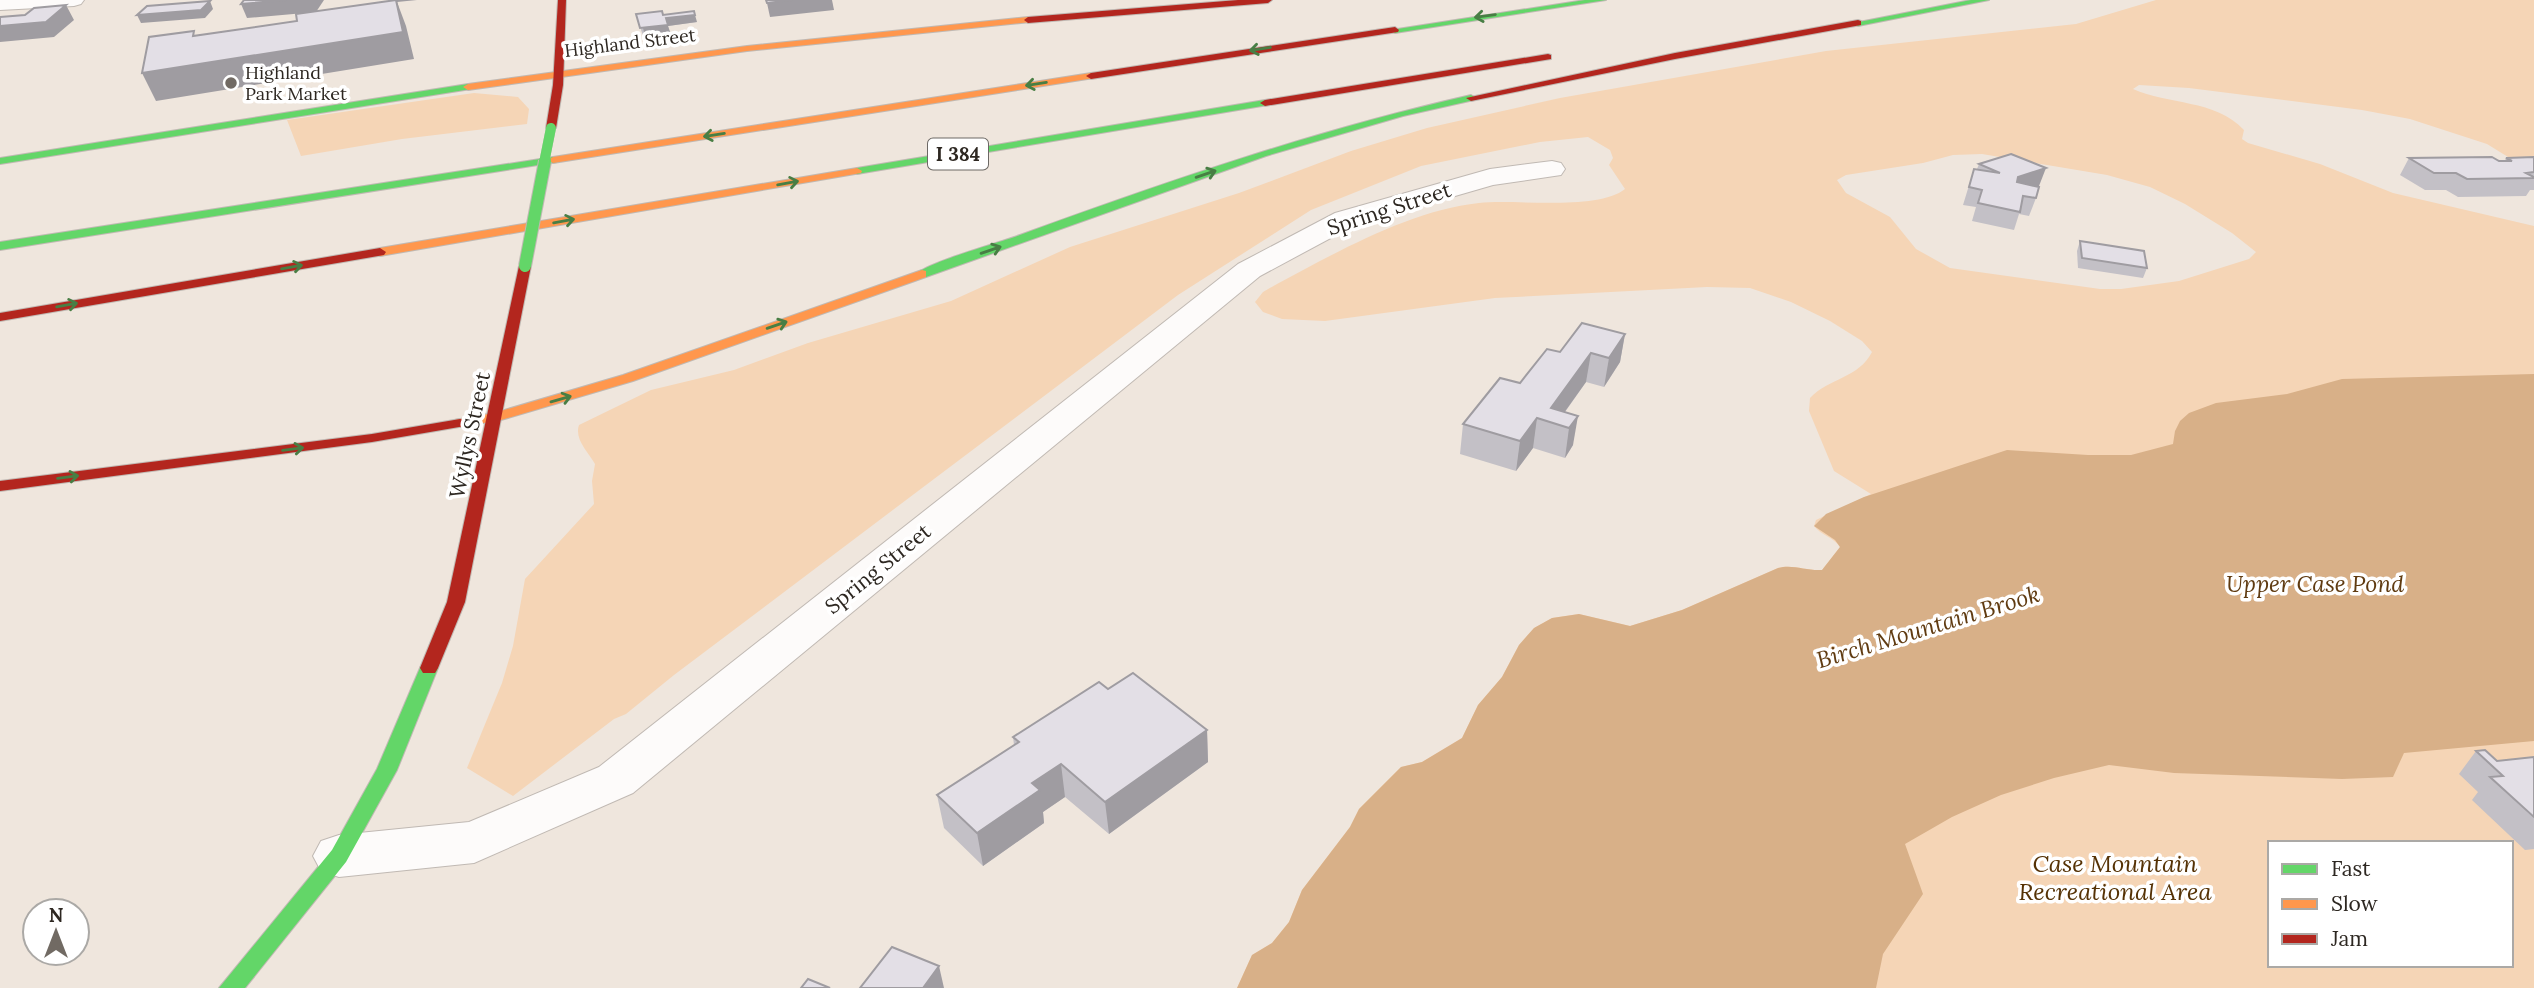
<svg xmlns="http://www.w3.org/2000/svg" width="2534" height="988" font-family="Lora,serif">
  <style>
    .green { fill: #f5d5b6; fill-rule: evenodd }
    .water { fill: #d8b088 }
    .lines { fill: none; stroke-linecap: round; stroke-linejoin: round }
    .street-casing { stroke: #c0b9b3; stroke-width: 2 }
    .fast-casing { stroke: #c0b9b3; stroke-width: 2 }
    .slow-casing { stroke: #c0b9b3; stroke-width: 2 }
    .jam-casing { stroke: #c0b9b3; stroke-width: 2 }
    .street { fill: #fdfbfa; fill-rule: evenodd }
    .fast { fill: #63d668; fill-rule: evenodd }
    .slow { fill: #ff974d; fill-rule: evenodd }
    .jam { fill: #b3261e; fill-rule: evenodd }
    .fast-bridge-far1-casing { stroke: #c0b9b3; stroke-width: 10; stroke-linecap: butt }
    .fast-bridge-casing { stroke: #c0b9b3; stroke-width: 14; stroke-linecap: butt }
    .fast-bridge-far1 { stroke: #63d668; stroke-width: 10 }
    .fast-bridge { stroke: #63d668; stroke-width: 12 }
    .wall { fill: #c3c0c6 }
    .shaded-wall { fill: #9f9ca1 }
    .building { fill: #e3dfe6; stroke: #9f9ca1; stroke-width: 2 }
    .oneway { stroke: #487e44 }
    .poi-dot { fill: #716a63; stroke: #fff; stroke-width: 2.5 }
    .labels { text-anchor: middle; stroke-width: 7; stroke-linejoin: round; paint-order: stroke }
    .far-street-label { font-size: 18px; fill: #2d2721; stroke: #fff }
    .far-poi-label { font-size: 18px; fill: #2d2721; stroke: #fff; text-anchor: start }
    .shield { fill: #fff; stroke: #6c6864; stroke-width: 2 }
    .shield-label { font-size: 19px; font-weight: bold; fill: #2d2721 }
    .street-label { font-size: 21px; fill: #2d2721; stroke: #fff }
    .water-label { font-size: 23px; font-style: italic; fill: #603b11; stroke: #fff }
    .near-park-label { font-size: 24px; font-style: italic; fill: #553205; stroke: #fff }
  </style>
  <rect width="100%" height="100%" fill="#efe6dd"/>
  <g class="green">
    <path d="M2156,0H2534V173L2487,144L2410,119L2362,110L2189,88L2139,85L2133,89C2168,105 2215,99 2244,130L2242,139L2248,143L2320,164L2393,193L2534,226V988H1237L1252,955L1272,943L1289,922L1302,890L1350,827L1359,809L1401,767L1422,762L1462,738L1478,705L1502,677L1519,645L1534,628L1552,618L1579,614L1630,626L1682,610L1778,568C1793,564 1806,571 1822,570L1840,547C1833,537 1821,535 1814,526L1816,520L1871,494L1834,471L1809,411L1810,398C1829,378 1859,378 1872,352L1862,341L1830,321L1791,302L1750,288L1707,287L1495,298L1325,321L1282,319L1263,312L1255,302L1263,292L1277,284C1337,252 1411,210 1479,203C1515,199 1598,211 1625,189L1609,165L1613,158L1610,150L1588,137L1540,142L1421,166L1311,210L1178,295L674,675L626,714L614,719L513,796L467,768L502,683L513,646L525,579L594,504L592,481L595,464C588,452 574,439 579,425L651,390L734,370L808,343L951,301L1070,247L1239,193L1351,151L1427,128L1560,98L1826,51L2076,24ZM1982,154L2107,175L2150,187L2185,204L2232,233L2256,252L2249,259L2179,281L2121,289H2100L1950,268L1916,249L1890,217L1846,193L1837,180L1846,175L1923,163L1953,155ZM2270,843H2511V965H2270Z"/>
    <path d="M474,93L518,97L529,109L527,124L402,139L301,156L287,120Z"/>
  </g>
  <path class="water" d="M2534,374V741L2404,753L2393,777L2342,779L2174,773L2109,765L2054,778L2001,795L1952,817L1905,844L1923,894L1883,954L1876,988H1237L1252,955L1272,943L1289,922L1302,890L1350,827L1359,809L1401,767L1422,762L1462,738L1478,705L1502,677L1519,645L1534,628L1552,618L1579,614L1630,626L1682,610L1778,568C1793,564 1806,571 1822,570L1840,547L1835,540L1814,526L1826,514L1864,497L2007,450L2088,455H2131L2173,444L2175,431L2180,421L2189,413L2216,403L2287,394L2342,379Z"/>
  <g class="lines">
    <defs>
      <g id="street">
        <path d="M0,0H84L81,4L74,6L0,10Z"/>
        <path d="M1552,161L1561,163L1565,169L1561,175L1493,185L1355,225L1260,276L633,793L474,863L339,877L321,871L313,856L321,841L339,835L469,822L599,767L1238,264L1335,213L1490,169Z"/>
      </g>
      <g id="fast">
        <path d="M1585,0H1606L1395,33L1391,30Z"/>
        <path d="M1971,0H1989L1858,26L1854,23Z"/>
        <path d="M468,84L471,85V89L0,164V158Z"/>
        <path d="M1471,95L1476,98L1474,100L1403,116L1266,156L926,277H918L916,274C929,262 998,243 1020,235C1168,181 1317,130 1471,95Z"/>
        <path d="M1265,100L1268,101V105L857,174L852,171L857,168Z"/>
        <path d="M553,157L558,160L557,162L0,250V242Z"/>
        <path d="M429,662L435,663L438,668L397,770L346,862L245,988H219L332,850L377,769L420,668L423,663Z"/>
      </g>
      <g id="slow">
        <path d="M1028,17L1031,18V22L747,51L468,90L463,87L468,84L747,46Z"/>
        <path d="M1091,73L1094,74V78L553,163L548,160L553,157Z"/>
        <path d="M857,168L862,171L861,173L380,256L374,252L380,248Z"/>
        <path d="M922,270L926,271V277L633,381L501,420L460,427L453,423L455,420L494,413L623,375Z"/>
      </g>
      <g id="jam">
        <path d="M558,0H566L563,85L556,128L551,131L546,128L553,85Z"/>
        <path d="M1238,0H1272L1268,3L1028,23L1024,20L1028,17Z"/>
        <path d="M1858,20L1861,21V25L1675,59L1471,101L1466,98L1675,53Z"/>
        <path d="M1395,27L1399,30L1398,32L1091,79L1086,76L1091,73Z"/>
        <path d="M1548,54L1551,55V59L1265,106L1260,103L1265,100Z"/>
        <path d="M380,248L386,252L384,255L0,321V313Z"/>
        <path d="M525,262L531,266L465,602L438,668L435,673H423L420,668L447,602L519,266Z"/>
        <path d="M460,419L465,420L467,423L465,426L372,442L0,491V481L372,434Z"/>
      </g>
    </defs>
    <use href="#street" class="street-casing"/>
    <use href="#fast" class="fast-casing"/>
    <use href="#slow" class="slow-casing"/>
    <use href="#jam" class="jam-casing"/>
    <use href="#street" class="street"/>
    <use href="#fast" class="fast"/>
    <use href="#slow" class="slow"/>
    <use href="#jam" class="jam"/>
    <defs>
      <path id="fast-bridge-far1" d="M544,163L551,128"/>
      <path id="fast-bridge" d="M525,266L545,161"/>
    </defs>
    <use href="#fast-bridge-far1" class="fast-bridge-far1-casing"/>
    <use href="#fast-bridge" class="fast-bridge-casing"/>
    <use href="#fast-bridge-far1" class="fast-bridge-far1"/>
    <use href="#fast-bridge" class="fast-bridge"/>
  </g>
  <g class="wall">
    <path d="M636,14L663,15L697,22L668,26L670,32L643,36Z"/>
    <path d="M2534,157V190H2530L2526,196L2458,197L2446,190H2425L2400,175L2409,158L2499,161H2505L2506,158Z"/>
    <path d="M1979,164L2039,186H2037L2036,198L2029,216L2019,214L2014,230L1972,221L1976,207L1963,205L1974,169H1977Z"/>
    <path d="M2080,241L2147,268L2143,278L2078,268L2077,251Z"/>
    <path d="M1625,334L1620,362L1604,387L1586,382L1565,412L1573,445L1565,458L1533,448L1516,471L1460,454L1463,424L1520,383L1560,352Z"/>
    <path d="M1207,730L1208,762L1109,834L1065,797L1043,812L1044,823L983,866L944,828L937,795L1014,745L1013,737Z"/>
    <path d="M2476,751L2497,761L2534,757V849L2525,850L2472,800L2478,792L2459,774Z"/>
  </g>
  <g class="shaded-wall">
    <path d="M286,0H324L316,12L247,18L241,4Z"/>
    <path d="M393,0H417L397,2L406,26L414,59L156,101L142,73L394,2Z"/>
    <path d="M792,0H832L834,10L770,17L767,3Z"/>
    <path d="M210,1L213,9L205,18L141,23L137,15Z"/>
    <path d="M66,5L74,20L54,37L0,42V26Z"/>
    <path d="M695,15L697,22L668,26L670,32L645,36L643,28L666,18Z"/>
    <path d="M2046,168L2039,186L2012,195L2018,177Z"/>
    <path d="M1625,334L1620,362L1604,387L1609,358Z"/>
    <path d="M1591,353L1586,382L1556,424L1551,408Z"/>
    <path d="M1578,416L1573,445L1565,458L1569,428Z"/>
    <path d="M1537,418L1533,448L1516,471L1520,441Z"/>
    <path d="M1207,730L1208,762L1109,834L1105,802Z"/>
    <path d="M1061,764L1065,797L1043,812L1044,823L983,866L977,833L1032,783Z"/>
    <path d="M939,966L944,988H923Z"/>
  </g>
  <g class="building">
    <path d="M244,0H286L241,4Z"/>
    <path d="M396,0L403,32L142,73L149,37L194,31L193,36L297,21L296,14Z"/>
    <path d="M766,0H792L767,3Z"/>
    <path d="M210,1L201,10L137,15L147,6Z"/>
    <path d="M66,5L46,22L0,26V17L25,15L34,8Z"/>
    <path d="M662,11L663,15L694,11L695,15L666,18L668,25L640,28L636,14Z"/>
    <path d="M2011,154L2046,168L2018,177L2017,182L2039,187L2036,198L2023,196L2020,212L1978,203L1982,190L1969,187L1974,169L2000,173L1979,164Z"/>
    <path d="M2492,157L2499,161H2512L2506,158L2534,157V172L2526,173L2534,177V178L2467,179L2456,173H2434L2409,158Z"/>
    <path d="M2080,241L2144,251L2147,268L2082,258Z"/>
    <path d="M1582,323L1625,334L1609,358L1591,353L1551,408L1578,416L1569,428L1537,418L1520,441L1463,424L1500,378L1520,383L1547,349L1560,352Z"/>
    <path d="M1133,673L1207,730L1105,802L1061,764L1032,783L1040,790L977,833L937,795L1019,742L1013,737L1099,682L1108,689Z"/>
    <path d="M2485,750L2497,761L2534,757V817L2490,777L2503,776L2476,751Z"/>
    <path d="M892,947L939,966L923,988H860Z"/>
    <path d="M808,979L830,988H801Z"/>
  </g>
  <defs><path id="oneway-shaft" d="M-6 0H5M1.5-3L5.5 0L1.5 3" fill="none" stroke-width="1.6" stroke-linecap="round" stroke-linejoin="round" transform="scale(1.75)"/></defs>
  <g class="oneway">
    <use href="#oneway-shaft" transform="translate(1485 16) rotate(172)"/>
    <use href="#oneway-shaft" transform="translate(1260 49) rotate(171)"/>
    <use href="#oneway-shaft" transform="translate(1036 84) rotate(171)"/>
    <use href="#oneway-shaft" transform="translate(714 135) rotate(171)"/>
    <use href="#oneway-shaft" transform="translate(1206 174) rotate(-19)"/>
    <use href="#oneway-shaft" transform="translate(788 183) rotate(-10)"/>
    <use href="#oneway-shaft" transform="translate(564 221) rotate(-10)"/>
    <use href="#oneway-shaft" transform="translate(991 250) rotate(-19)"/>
    <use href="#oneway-shaft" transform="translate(292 267) rotate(-10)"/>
    <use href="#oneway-shaft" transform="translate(67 305) rotate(-10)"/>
    <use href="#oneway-shaft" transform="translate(777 325) rotate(-19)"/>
    <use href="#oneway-shaft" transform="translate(561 399) rotate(-16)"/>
    <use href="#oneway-shaft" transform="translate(293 449) rotate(-7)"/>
    <use href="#oneway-shaft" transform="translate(68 477) rotate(-7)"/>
  </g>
  <circle class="poi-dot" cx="231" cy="83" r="7"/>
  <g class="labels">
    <g class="far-street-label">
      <text transform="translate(630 43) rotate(-7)" y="6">Highland Street</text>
    </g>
    <g class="far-poi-label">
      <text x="245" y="79">Highland<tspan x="245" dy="21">Park Market</tspan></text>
    </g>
    <rect class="shield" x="928" y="138.5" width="60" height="31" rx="5"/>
    <g class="shield-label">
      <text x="958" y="161">I 384</text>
    </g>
    <g class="street-label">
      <text transform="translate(1389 209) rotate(-18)" y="7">Spring Street</text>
      <text transform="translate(470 435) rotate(-78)" y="7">Wyllys Street</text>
      <text transform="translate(878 569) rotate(-39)" y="7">Spring Street</text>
    </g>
    <g class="water-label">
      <text x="2315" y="592">Upper Case Pond</text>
      <text transform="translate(1928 627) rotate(-17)" y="8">Birch Mountain Brook</text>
    </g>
    <g class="near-park-label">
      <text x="2115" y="872">Case Mountain<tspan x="2115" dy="28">Recreational Area</tspan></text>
    </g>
  </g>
  <rect x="2268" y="841" width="245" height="126" fill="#ffffff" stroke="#aba9a6" stroke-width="2"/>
  <rect x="2282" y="864" width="35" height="10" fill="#63d668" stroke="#aba9a6" stroke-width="2"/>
  <text x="2331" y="876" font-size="21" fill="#2d2721">Fast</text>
  <rect x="2282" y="899" width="35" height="10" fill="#ff974d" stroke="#aba9a6" stroke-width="2"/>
  <text x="2331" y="911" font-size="21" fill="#2d2721">Slow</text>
  <rect x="2282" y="934" width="35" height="10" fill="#b3261e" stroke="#aba9a6" stroke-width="2"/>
  <text x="2331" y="946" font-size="21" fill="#2d2721">Jam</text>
  <g transform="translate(56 932)"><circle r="33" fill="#ffffff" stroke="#aba9a6" stroke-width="2"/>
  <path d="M0-5L12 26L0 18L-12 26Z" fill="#716a63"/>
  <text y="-10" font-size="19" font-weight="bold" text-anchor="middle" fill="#2d2721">N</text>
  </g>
</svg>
